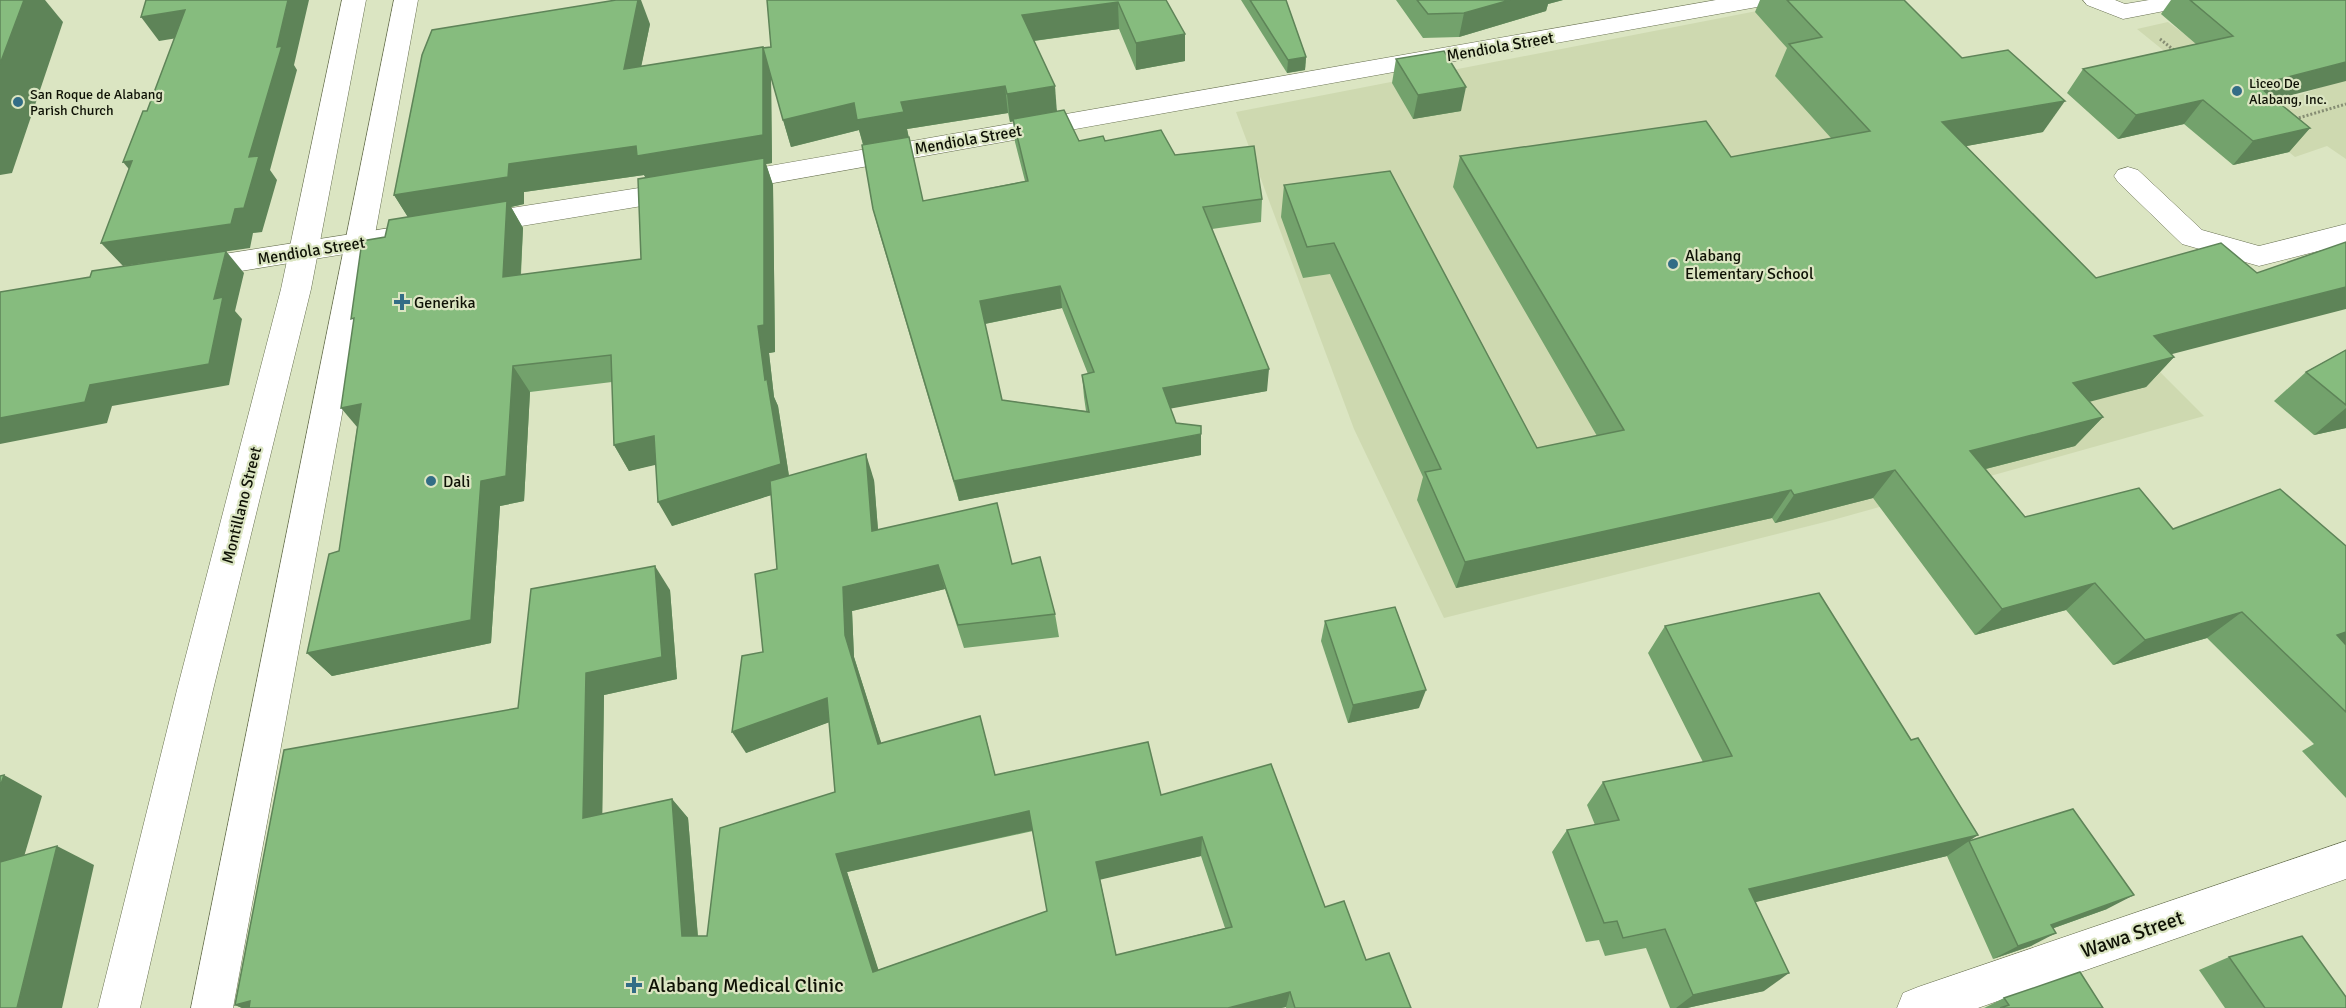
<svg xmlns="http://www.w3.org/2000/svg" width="2346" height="1008" font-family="Signika,sans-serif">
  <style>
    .built { fill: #ced9b0 }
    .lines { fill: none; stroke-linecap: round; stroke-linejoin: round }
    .street-casing { stroke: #687051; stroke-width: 1 }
    .secondary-casing { stroke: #687051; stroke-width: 1 }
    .path { stroke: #868d73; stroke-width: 3; stroke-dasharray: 2 2; stroke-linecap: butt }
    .street { fill: #fff; fill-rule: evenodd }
    .secondary { fill: #fff; fill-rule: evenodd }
    .wall { fill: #73a26c; fill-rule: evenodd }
    .shaded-wall { fill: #5e8458 }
    .building { fill: #86bc7e; stroke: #5e8458; stroke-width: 1.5; fill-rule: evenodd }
    .poi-dot { fill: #336d86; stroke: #dbe5c2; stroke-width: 2 }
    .labels { text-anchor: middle; stroke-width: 4.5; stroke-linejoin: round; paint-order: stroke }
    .far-poi-label { font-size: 14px; fill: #0e1105; stroke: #dbe5c2; text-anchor: start }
    .street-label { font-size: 16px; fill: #0e1105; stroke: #dbe5c2 }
    .poi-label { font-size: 16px; fill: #0e1105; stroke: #dbe5c2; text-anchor: start }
    .near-street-label { font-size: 20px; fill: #0e1105; stroke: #dbe5c2 }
    .near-poi-label { font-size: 20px; fill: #0e1105; stroke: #dbe5c2; text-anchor: start }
  </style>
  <rect width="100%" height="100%" fill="#dbe5c2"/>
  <g class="built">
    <path d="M1793,4L2204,416L1833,520L1444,618L1354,429L1236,112Z"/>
    <path d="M2168,22L2278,103L2346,78V159L2327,146L2295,157L2137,29Z"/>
  </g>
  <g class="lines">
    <defs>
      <g id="street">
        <path d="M1716,0H1769L1765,5L1757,7L690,198L473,234L463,231L459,224L463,217L473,214L690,180Z"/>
        <path d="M2083,0H2115L2125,4L2149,0H2199L2195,5L2123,19L2087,5Z"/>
        <path d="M2128,167L2138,170L2202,230L2259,246L2346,224V244L2259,266L2182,244L2118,182L2114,176L2118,170Z"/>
        <path d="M390,228L400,231L404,238L400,245L192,279L182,276L178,269L182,262L192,259Z"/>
      </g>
      <g id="secondary">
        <path d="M342,0H366L311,289L213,690L140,1008H98L177,690L281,289Z"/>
        <path d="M394,0H418L233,1008H191Z"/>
        <path d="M2346,841V879L1978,1008H1897L1903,993L1918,987Z"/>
      </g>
    </defs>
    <use href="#street" class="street-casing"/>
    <use href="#secondary" class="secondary-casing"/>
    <g class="path">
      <path d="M2160,39L2175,51"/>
      <path d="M2295,119L2346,104"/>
    </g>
    <use href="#street" class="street"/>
    <use href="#secondary" class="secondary"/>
  </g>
  <g class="wall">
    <path d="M767,0H1166L1185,61L1136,70L1119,29L1034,41L1057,111L1079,141H1105L1175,155L1262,199L1261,222L1212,229L1267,391L1170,408L1176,423L1201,455L959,501L879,232L873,209L863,145L859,130L791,147L771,78L772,163L766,164L773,185L775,352L769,353L774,397L778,406L789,476L874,480L878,530L1012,564L1055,614L1059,637L964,648L945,589L852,611L854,657L881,743L986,738L995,775L1161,795L1325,907L1366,960L1411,1008H1286V1007L1281,1008H242L235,1005L518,708L670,590L677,679L604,695L602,814L672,799L688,818L698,936H707L835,792L829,722L746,753L777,569L771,495L672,526L656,464L629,471L614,445L612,382L530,392L524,501L500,506L491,643L332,676L307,653L339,551L385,237L408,217L394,195L650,24L641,66L765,55L771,47ZM1008,113L1010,122L1013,121L1015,142L1025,181L923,201L907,129ZM644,175L646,178L641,259L521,275L523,228L511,207L524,204V192ZM1062,308L1088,374L1082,375L1084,397L1086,411L1002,400L985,324ZM1033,831L1047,911L878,970L847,872ZM1201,856L1225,928L1116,955L1100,879Z"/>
    <path d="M1241,0H1286L1306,57L1305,70L1287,73Z"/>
    <path d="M1396,0H1563L1548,4L1546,11L1459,37L1423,38Z"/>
    <path d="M1760,0H1904L1962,58L2043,132L1966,146L2174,357L2146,387L2089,401L2103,417L2075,446L1986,469L2025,517L2173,529L2346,546V798L2302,751L2314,744L2207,638L2113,665L2066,610L1975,635L1873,498L1775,523L1772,518L1456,588L1417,500L1423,477L1330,274L1303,278L1281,217L1284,185L1537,448L1597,436L1453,187L1460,156L1731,157L1831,138L1775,76L1787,48L1755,12Z"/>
    <path d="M2171,0H2346L2275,99L2310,128L2289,152L2233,165L2184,124L2118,139L2067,93L2083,69L2196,44L2161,14Z"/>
    <path d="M1396,59L1461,111L1413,119L1392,83Z"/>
    <path d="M2346,350V428L2314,435L2274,401L2306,372Z"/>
    <path d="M1325,621L1419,708L1348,723L1321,641Z"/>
    <path d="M1665,626L1969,841L2107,909L2054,928L2031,946L1993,959L1947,856L1755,902L1764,991L1687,1008H1670L1646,948L1605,956L1599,940L1586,942L1552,852L1567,830L1595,825L1587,805L1603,782L1703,762L1648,653Z"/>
    <path d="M2229,957L2346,1008H2225L2199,970Z"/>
    <path d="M2004,998L2103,1008H1984Z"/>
  </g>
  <g class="shaded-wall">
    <path d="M24,0H45L63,22L12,173L0,175V64Z"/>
    <path d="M288,0H309L294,65L297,70L270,170L277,180L262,232L253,233L250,248L123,266L101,243L277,47Z"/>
    <path d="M638,0H641L650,24L635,97L624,69Z"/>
    <path d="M1510,0H1563L1548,4L1546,11L1459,37L1464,13Z"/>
    <path d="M1118,2L1119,29L1025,42L1022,15Z"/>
    <path d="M185,10L202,34L159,41L141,17Z"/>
    <path d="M1185,34V61L1136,70V43Z"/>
    <path d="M763,47L771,76L772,163L766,164L773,185L775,352L769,353L774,397L778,406L791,489L672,526L658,502L649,184L644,175L524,192V204L511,207L523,228L519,304L411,222L394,195L509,164Z"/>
    <path d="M1306,57L1305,70L1287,73L1288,60Z"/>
    <path d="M2346,62V81L2237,109L2257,85Z"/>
    <path d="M1005,86L1008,113L907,129L909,139L864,147L859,130L791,147L783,120L854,103L901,102Z"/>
    <path d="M1055,86L1057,113L1010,122L1007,94Z"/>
    <path d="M1466,87L1461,111L1413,119L1418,95Z"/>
    <path d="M2203,100L2184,124L2118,139L2136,115Z"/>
    <path d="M2065,101L2043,132L1923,154L1942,122Z"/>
    <path d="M2310,128L2289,152L2233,165L2253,141Z"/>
    <path d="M132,161L143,186L123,162Z"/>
    <path d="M226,251L244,273L235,311L242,319L229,385L112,406L107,423L0,444V418L90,385L214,299Z"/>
    <path d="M1060,286L1062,308L984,324L980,301Z"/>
    <path d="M2346,287V309L2126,366L2154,336Z"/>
    <path d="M2174,357L2146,387L2047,413L2073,383Z"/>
    <path d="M513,366L530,392L524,501L500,506L491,643L332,676L307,653L481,481Z"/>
    <path d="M1269,369L1267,391L1163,410V388Z"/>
    <path d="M361,404L363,434L341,408Z"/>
    <path d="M2346,408V428L2314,435Z"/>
    <path d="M2103,417L2075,446L1946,479L1970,451Z"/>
    <path d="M1201,434V455L959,501L954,481Z"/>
    <path d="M654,436L668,462L629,471L614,445Z"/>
    <path d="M866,454L874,480L880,555L872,531Z"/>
    <path d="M1895,470L1873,498L1775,523L1794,495Z"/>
    <path d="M1791,490L1772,518L1456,588L1465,562Z"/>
    <path d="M938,565L945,589L852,611L854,657L888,764L878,744L845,635L843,587Z"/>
    <path d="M655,566L670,590L677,679L604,695L602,837L583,818L586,673Z"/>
    <path d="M2095,583L2066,610L1975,635L2002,609Z"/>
    <path d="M2242,612L2207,638L2113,665L2145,640Z"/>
    <path d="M2346,632V644L2299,660L2337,635Z"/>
    <path d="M1426,690L1419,708L1348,723L1353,705Z"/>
    <path d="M827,698L838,719L746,753L732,732Z"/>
    <path d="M4,775L42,796L15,887L0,880V787Z"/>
    <path d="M672,799L688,818L699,951L682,936Z"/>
    <path d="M1029,811L1034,830L847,872L884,987L873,972L836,854Z"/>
    <path d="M1978,835L1947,856L1727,909L1749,889Z"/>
    <path d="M1202,837L1201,856L1099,880L1096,862Z"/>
    <path d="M57,846L94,865L62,1008H17Z"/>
    <path d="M2134,895L2107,909L2026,938L2051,925Z"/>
    <path d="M2056,933L2031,946L1993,959L2018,946Z"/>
    <path d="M1789,973L1764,991L1687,1008H1676L1693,995Z"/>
    <path d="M1290,992L1286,1007L1281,1008H1228Z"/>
    <path d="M250,1001L266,1008H242L235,1005Z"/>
  </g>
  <g class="building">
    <path d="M0,0H24L0,64Z"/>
    <path d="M146,0H288L277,47L282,46L249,157L259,156L244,208L235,209L231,224L101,243L132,161L123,162L143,111H147L185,10L141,17Z"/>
    <path d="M616,0H638L624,69L763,47V135L637,156L636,146L509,164L508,177L394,195L422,55L432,30Z"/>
    <path d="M767,0H1166L1185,34L1136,43L1118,2L1022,15L1055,86L1007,94L1005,86L901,102L904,112L857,120L854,103L783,120L763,48L771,47Z"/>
    <path d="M1250,0H1286L1306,57L1288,60Z"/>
    <path d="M1417,0H1510L1464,13L1428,14Z"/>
    <path d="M1787,0H1904L1962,58L2008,50L2065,101L1942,122L2096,278L2221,243L2257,273L2346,242V287L2154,336L2174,357L2073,383L2103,417L1970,451L2025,517L2139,488L2173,529L2280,489L2346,546V632L2337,635L2346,645V712L2242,612L2145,640L2095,583L2002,609L1895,470L1794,495L1791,490L1465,562L1425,472L1441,469L1334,243L1307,247L1284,185L1390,171L1537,448L1624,430L1460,156L1706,121L1731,157L1870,131L1789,44L1822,37Z"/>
    <path d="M2190,0H2346V62L2257,85L2310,128L2253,141L2203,100L2136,115L2083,69L2233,36Z"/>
    <path d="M1444,51L1466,87L1418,95L1396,59Z"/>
    <path d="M1064,110L1079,141L1103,136L1105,141L1161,130L1175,155L1254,146L1262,199L1203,207L1269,369L1163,388L1176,423L1201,426V434L954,481L873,209L862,145L909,137L923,201L1028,181L1013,119ZM1060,286L1094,372L1082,375L1089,412L1002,400L980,301Z"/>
    <path d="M764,158V325L758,326L765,380L767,379L781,464L658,502L654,436L614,445L611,355L513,366L506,476L481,481L471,620L307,653L329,554L339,551L361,404L341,408L354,318L351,319L362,241L385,237L389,220L507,201L503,277L641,259L638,179Z"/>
    <path d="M226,251L214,299L223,297L209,364L90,385L85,402L0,418V292L90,277L92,271Z"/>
    <path d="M2346,350V405L2306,372Z"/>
    <path d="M866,454L872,531L997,503L1012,564L1040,557L1055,614L958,625L938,565L843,587L845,635L878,744L980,716L995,775L1148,742L1161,795L1271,764L1325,907L1344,901L1366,960L1389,953L1411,1008H1295L1290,992L1228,1008H249L250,1001L235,1005L284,750L518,708L531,589L655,566L662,657L586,673L583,818L672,799L682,936H707L720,828L835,792L827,698L732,732L742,656L763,652L755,574L777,569L770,481ZM1029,811L1047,911L873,972L836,854ZM1202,837L1232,927L1116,955L1096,862Z"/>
    <path d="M1819,593L1911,740L1918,738L1978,835L1749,889L1789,973L1693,995L1665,929L1623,938L1617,921L1604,923L1567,830L1619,820L1603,782L1732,756L1665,626Z"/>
    <path d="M1395,607L1426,690L1353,705L1325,621Z"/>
    <path d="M4,775L0,787V776Z"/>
    <path d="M2073,809L2134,895L2051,925L2056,933L2018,946L1969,841Z"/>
    <path d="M57,846L17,1008H0V862Z"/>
    <path d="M2302,936L2346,997V1008H2265L2229,957Z"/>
    <path d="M2080,972L2103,1008H2000L2009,1005L2004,998Z"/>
  </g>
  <g class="poi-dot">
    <circle cx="2237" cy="91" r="6"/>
    <circle cx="18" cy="102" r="6"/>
    <circle cx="1673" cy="264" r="6"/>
    <path d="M399 293h6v6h6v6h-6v6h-6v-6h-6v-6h6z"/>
    <circle cx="431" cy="481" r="6"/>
    <path d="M631 976h6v6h6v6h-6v6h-6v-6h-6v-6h6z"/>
  </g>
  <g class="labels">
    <g class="far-poi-label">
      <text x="2249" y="88">Liceo De<tspan x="2249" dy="16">Alabang, Inc.</tspan></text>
      <text x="30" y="99">San Roque de Alabang<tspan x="30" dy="16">Parish Church</tspan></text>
    </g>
    <g class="street-label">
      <text transform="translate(1500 46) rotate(-10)" y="6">Mendiola Street</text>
      <text transform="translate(968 139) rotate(-10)" y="6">Mendiola Street</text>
      <text transform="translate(311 250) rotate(-9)" y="6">Mendiola Street</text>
      <text transform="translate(241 505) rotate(-76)" y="6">Montillano Street</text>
    </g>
    <g class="poi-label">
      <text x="1685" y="261">Alabang<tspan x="1685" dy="18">Elementary School</tspan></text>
      <text x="414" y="308">Generika</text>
      <text x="443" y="487">Dali</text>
    </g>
    <g class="near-street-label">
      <text transform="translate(2132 934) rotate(-19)" y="7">Wawa Street</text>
    </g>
    <g class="near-poi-label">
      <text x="648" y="992">Alabang Medical Clinic</text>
    </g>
  </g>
</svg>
